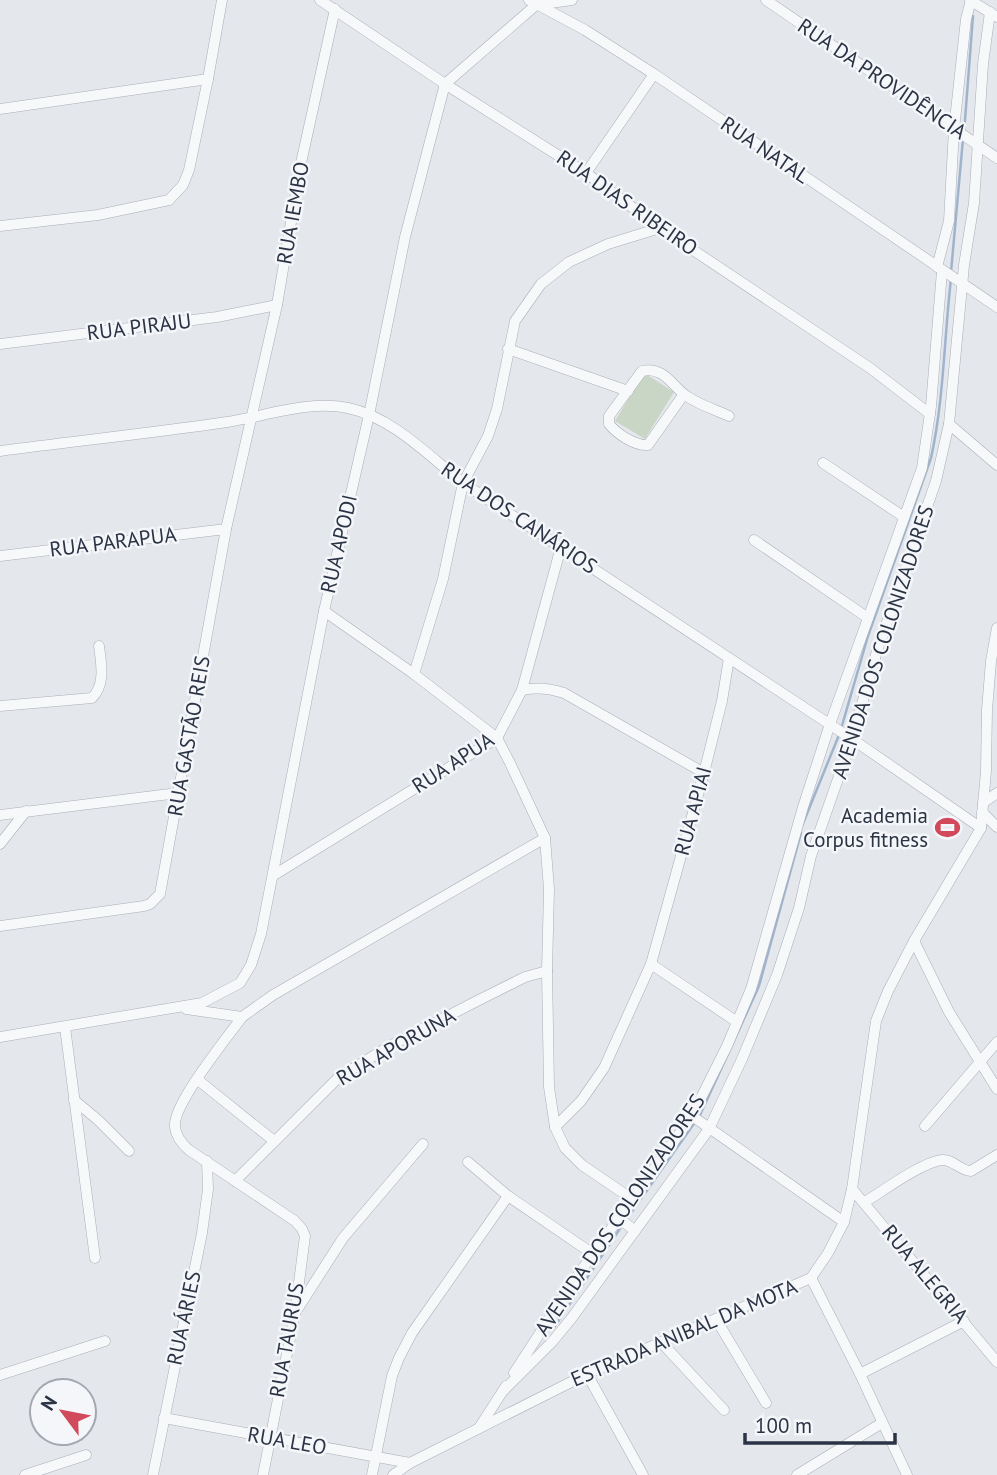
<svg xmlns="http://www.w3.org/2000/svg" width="997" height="1475" font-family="'PT Sans',sans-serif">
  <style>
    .green { fill: #c9d6c5 }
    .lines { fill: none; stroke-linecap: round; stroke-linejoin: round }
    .stream { stroke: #9fb4cc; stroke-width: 2.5 }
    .minor-casing { stroke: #a9aeb7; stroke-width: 11 }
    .minor { stroke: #f7f8fa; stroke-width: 10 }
    .labels { text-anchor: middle; stroke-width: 5; stroke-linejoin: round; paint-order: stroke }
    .street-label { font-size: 21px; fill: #2b3445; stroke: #f4f6f9 }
    .poi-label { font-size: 21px; fill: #2b3445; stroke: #f4f6f9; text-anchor: end }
  </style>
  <rect width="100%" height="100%" fill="#e4e7ec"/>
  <path class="green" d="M644,373L674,392L645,439L615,421Z"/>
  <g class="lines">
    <g class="stream">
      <path d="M964,133L973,16"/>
      <path d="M951,272L963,139"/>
      <path d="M841,729L868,636L931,458C944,399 944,339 951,279"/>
      <path d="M802,826L839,735"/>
      <path d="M553,1329L619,1230L700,1115L759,986L801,833"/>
    </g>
    <defs>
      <g id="minor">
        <path d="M320,0L445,84L586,173L660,228L870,368L930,414"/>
        <path d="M529,0L585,30L654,74L997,307"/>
        <path d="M766,0L997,158"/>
        <path d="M970,0L997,17"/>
        <path d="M0,109L208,79"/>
        <path d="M586,173L654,74"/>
        <path d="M0,226L98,215L169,200L183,185L189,170L208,79L222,0"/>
        <path d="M937,267L949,221L954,129L966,19L971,0"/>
        <path d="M0,344L217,317L277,305"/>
        <path d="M508,349L628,391"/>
        <path d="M684,394L648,445C635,446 617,434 609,424V416L642,371C665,366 672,387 688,397C700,405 716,410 729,416"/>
        <path d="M949,424L997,465"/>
        <path d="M0,451C76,441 152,433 227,422C266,416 309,400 348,408C392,417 429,456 463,483L852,739L981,828"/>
        <path d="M823,463L904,517"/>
        <path d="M754,540L868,618"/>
        <path d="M0,556L226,529"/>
        <path d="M324,611L414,674L497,738L510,763L545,838L549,889L547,971L549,1087L555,1127L565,1148L582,1165L632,1199"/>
        <path d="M414,674L443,579L463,483L488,436L497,409L515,321L541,284L569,262L608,244L660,228"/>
        <path d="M522,690C537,687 549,688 564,693L704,773"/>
        <path d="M0,706L92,698C106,684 101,663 99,646"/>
        <path d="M983,803L997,793"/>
        <path d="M982,812L997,827"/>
        <path d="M0,815L178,793"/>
        <path d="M0,844L26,811"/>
        <path d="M274,875L497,738L522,690L561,547"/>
        <path d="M0,926L144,906L150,904L160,894L226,529L277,305L301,163L335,9"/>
        <path d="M914,941L949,1012L997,1089"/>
        <path d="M651,964L737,1022"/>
        <path d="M186,1009L242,1017L273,995L545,838"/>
        <path d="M242,1017C227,1038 172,1105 175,1127C176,1137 182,1144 189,1150L295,1221L302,1229L305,1236L295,1313L263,1475"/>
        <path d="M65,1027L95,1258"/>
        <path d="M0,1037L202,1003L240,983L251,965L261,934L324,611L369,415L405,237L445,84L536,5L572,0"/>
        <path d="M198,1080L274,1141"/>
        <path d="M74,1100L98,1120L129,1151"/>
        <path d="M692,1116L844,1222"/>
        <path d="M925,1126L997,1042"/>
        <path d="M555,1127L581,1101L604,1068L651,964L704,773L722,701L729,658"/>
        <path d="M468,1162L508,1196L593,1254"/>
        <path d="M235,1181L338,1078L388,1047L477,1001L525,977L547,971"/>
        <path d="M852,1189L997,1362"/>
        <path d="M865,1202C883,1191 922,1162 942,1160C953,1159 960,1171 971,1171L997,1155"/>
        <path d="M619,1218L635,1231"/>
        <path d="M811,1278L860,1374L907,1475"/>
        <path d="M295,1313L343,1238L423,1144"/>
        <path d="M716,1319L766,1403"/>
        <path d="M661,1342L724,1410"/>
        <path d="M514,1373L573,1282L692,1116L727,1046L751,989L803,807L830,724L922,468L931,406L942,271"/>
        <path d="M587,1374L643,1475"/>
        <path d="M860,1374L964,1321"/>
        <path d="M0,1375L105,1341"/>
        <path d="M503,1391L552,1342L571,1319L709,1129L742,1059L777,975L799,908L811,856L852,739L877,651L936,481L949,424L964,265L974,203L983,64L990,12"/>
        <path d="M164,1418L410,1463"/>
        <path d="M479,1428L506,1386"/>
        <path d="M25,1475L86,1455"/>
        <path d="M153,1475L202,1233L208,1189L207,1161"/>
        <path d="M372,1475L392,1376L399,1358L412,1333L508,1196"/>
        <path d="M393,1475L410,1463L587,1374L811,1278L828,1253L844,1222L852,1189L876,1021L888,991L914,941L981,828L986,771L987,710L991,661L997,628"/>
        <path d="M797,1475L882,1423"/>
      </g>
    </defs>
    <use href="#minor" class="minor-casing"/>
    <use href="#minor" class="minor"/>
  </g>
  <defs>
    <symbol id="stadium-bare" viewBox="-9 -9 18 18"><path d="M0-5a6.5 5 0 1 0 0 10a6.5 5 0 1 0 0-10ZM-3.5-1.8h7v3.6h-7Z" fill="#d1495b" stroke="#f4f6f9" stroke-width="2.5" paint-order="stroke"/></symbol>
  </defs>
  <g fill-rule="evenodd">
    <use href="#stadium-bare" x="930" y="810" width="35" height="35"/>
  </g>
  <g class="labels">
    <g class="street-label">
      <text transform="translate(882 79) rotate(34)" y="7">RUA DA PROVIDÊNCIA</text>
      <text transform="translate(765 150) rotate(34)" y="7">RUA NATAL</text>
      <text transform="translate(627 203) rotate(35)" y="7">RUA DIAS RIBEIRO</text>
      <text transform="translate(293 213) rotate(-80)" y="7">RUA IEMBO</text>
      <text transform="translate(139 327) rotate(-7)" y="7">RUA PIRAJU</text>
      <text transform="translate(519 518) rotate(34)" y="7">RUA DOS CANÁRIOS</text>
      <text transform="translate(113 542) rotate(-7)" y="7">RUA PARAPUA</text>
      <text transform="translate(339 544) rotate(-77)" y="7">RUA APODI</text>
      <text transform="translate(883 642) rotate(-72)" y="7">AVENIDA DOS COLONIZADORES</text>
      <text transform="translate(189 736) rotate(-80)" y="7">RUA GASTÃO REIS</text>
      <text transform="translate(453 763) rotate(-33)" y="7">RUA APUA</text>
      <text transform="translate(693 811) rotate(-75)" y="7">RUA APIAI</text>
      <text transform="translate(396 1047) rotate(-30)" y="7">RUA APORUNA</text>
      <text transform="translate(620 1215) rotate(-56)" y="7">AVENIDA DOS COLONIZADORES</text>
      <text transform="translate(925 1274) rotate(50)" y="7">RUA ALEGRIA</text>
      <text transform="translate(184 1318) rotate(-78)" y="7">RUA ÁRIES</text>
      <text transform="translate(684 1333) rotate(-23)" y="7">ESTRADA ANIBAL DA MOTA</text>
      <text transform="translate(287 1340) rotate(-80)" y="7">RUA TAURUS</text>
      <text transform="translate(287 1441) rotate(10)" y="7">RUA LEO</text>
    </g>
    <g class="poi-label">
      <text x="928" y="823">Academia<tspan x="928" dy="24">Corpus fitness</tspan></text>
    </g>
  </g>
  <g transform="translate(63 1412) rotate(302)"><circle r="33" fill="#f4f6f9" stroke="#a4a8b1" stroke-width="2"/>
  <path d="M0-5L12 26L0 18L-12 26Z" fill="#d1495b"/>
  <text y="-10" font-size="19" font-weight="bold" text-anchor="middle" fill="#2b3445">N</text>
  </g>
  <path d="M745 1433v10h150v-10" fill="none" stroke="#2b3445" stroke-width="3.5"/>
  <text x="755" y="1433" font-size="21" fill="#2b3445" stroke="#f4f6f9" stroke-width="5" paint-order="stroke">100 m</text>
</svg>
